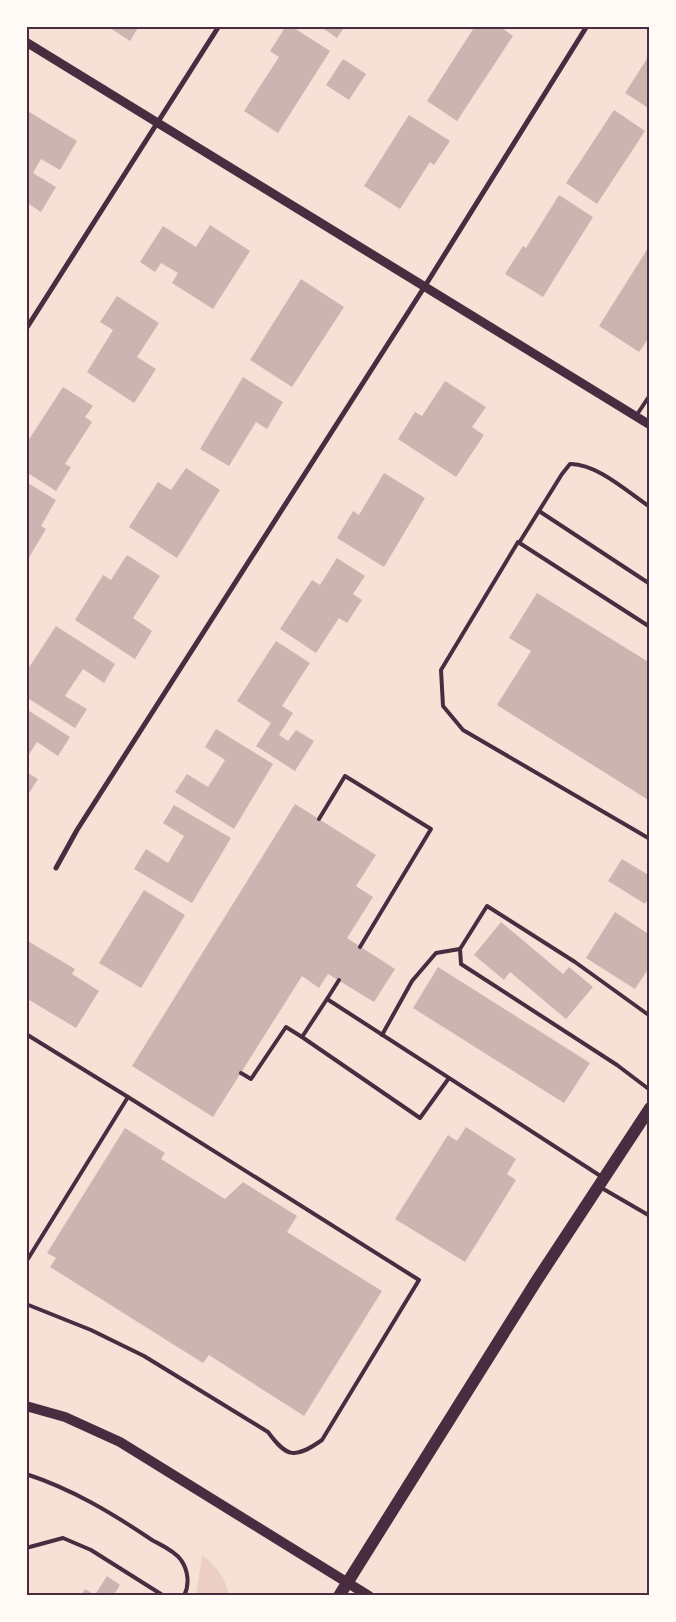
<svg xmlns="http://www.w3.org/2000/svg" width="676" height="1622" font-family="Roboto,sans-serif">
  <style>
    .green { fill: #ebcfc5 }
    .building { fill: #ccb4b1 }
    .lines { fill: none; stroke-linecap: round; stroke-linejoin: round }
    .service { stroke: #4a2c40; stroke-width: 4 }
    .minor { stroke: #4a2c40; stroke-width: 5 }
    .tertiary { stroke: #4a2c40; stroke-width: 9 }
    .secondary { stroke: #4a2c40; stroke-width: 10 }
    .primary { stroke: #4a2c40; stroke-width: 12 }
    .neatline { fill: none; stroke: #4a2c40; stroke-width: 2 }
  </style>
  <rect width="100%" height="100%" fill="#f7e1d7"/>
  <path class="green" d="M202,1555C216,1566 226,1578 229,1596H196Z"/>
  <g class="building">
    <path d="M107,26H139L130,41Z"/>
    <path d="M286,26H291L330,51L278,133L244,111L279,57L270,51Z"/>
    <path d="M320,26H345L337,38Z"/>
    <path d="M475,26H499L513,36L457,121L427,101Z"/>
    <path d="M650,54V109L625,93Z"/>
    <path d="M343,59L366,74L349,100L326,85Z"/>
    <path d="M26,110L77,141L60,170L41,159L33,173L56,187L41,212L26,202Z"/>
    <path d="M614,110L645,131L597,204L566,183Z"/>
    <path d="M409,115L450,141L434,165L430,162L400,209L364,186Z"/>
    <path d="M559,195L593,217L543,297L505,274L523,246L526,248Z"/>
    <path d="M210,225L250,251L213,309L172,283L178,273L161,263L155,272L140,262L163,226L196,247Z"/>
    <path d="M650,245V336L639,352L599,326Z"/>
    <path d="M301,279L344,307L292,387L250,360Z"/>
    <path d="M117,296L159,323L137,357L156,369L134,403L87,372L113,330L100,322Z"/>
    <path d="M243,377L283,402L267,429L256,422L229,466L200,449Z"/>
    <path d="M445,381L486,407L472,427L484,435L456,477L398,439L415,412L422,416Z"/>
    <path d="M63,387L93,406L85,417L92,422L65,464L71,467L56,491L26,472V444Z"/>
    <path d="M186,468L220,490L177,558L129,527L158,482L171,490Z"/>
    <path d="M384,473L425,498L384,567L337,538L353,511L359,515Z"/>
    <path d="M26,482L56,500L41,526L46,529L28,559Z"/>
    <path d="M127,555L160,576L133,618L152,631L135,659L75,620L103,575L111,580Z"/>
    <path d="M337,558L365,576L353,594L362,600L347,623L339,618L316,653L280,629L312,580L320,585Z"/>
    <path d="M537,593L650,663V801L497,705L531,651L509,638Z"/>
    <path d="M56,626L115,664L104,683L83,669L65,696L87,709L75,728L26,697V672Z"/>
    <path d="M276,641L310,663L282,706L293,713L279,735L288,741L296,730L314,741L295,771L256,746L271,723L237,701Z"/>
    <path d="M26,709L70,737L58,756L37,742L26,759Z"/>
    <path d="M216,729L273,764L234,829L175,792L187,774L208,787L225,760L205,747Z"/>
    <path d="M26,772L38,779L26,798Z"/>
    <path d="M295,804L376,855L356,886L373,897L347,938L395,969L374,1002L328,974L319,988L302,976L213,1117L132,1066Z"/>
    <path d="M174,805L231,838L192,903L134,869L146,849L168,863L184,836L163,823Z"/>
    <path d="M622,859L650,876V895L645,904L608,881Z"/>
    <path d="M144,890L185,915L141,988L99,963Z"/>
    <path d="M615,912L650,935V966L635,989L586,958Z"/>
    <path d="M501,922L563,974L569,967L593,987L566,1019L510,972L504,980L474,955Z"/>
    <path d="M26,940L75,969L72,974L99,991L76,1028L26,998Z"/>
    <path d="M438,967L590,1063L564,1103L413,1008Z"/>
    <path d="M466,1127L516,1159L507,1174L516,1180L465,1262L395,1219L448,1135L457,1141Z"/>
    <path d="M125,1128L165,1153L161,1159L225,1199L243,1182L297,1216L287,1232L382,1291L304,1416L209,1355L203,1363L50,1267L56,1258L47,1253Z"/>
    <path d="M107,1576L120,1585L113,1596H81L85,1589L95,1595Z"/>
  </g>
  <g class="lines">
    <g class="service">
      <path d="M636,416L650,395"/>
      <path d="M539,511L650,584"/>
      <path d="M519,543L562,474L570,464C596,463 629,493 650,507"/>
      <path d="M650,627L518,542L441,670L443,706L463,730L650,839"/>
      <path d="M319,819L345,776L431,829L360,947"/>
      <path d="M327,999L339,980"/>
      <path d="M650,1016L575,962L487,906L460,949L461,964L617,1065L650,1090"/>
      <path d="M26,1034L128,1097L26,1262"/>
      <path d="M382,1035L412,981L436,953L460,949"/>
      <path d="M241,1073L251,1079L286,1027L302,1037"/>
      <path d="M449,1078L420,1118L302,1037L327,999L602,1177"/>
      <path d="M600,1187L650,1216"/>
      <path d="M26,1304L91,1330L144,1356L268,1432C287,1458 295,1459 322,1440L419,1280L128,1097"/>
      <path d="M26,1474C72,1489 112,1513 152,1540C161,1545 175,1551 181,1560C188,1570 190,1584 184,1596"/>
      <path d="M26,1548L63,1538L91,1550L164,1596"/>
    </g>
    <g class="minor">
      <path d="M26,329L219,26"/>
      <path d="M56,868L77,830L425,286L587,26"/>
    </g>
    <path class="tertiary" d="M26,42L650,425"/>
    <path class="secondary" d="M26,1406L65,1417L120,1442L369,1596"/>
    <path class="primary" d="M339,1596L537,1280L650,1108"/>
  </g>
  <rect width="676" height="1622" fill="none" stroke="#fffaf5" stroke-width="55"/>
  <rect x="28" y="28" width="620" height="1566" class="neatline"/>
</svg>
